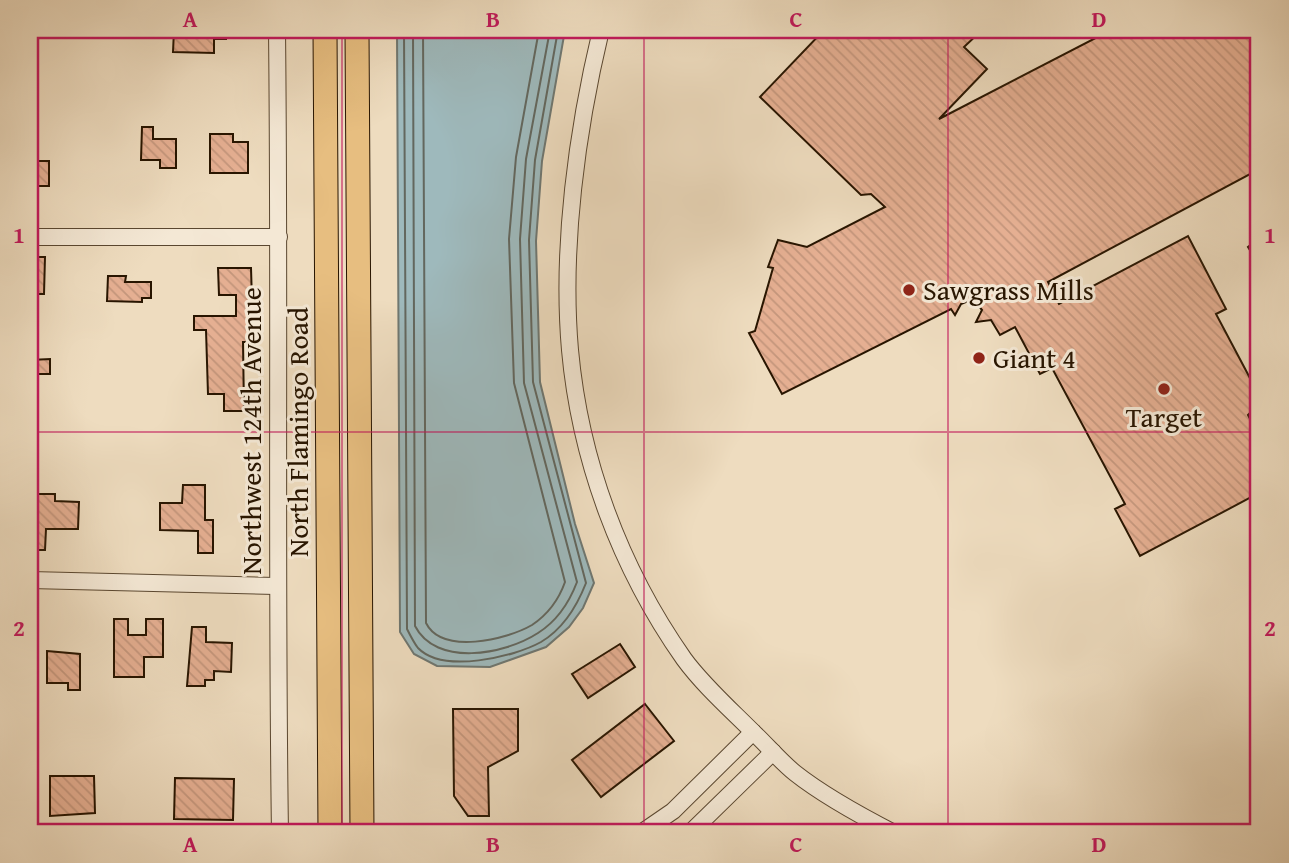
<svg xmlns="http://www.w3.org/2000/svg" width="1289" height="863" font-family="'Gentium Book Plus',serif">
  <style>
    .water { fill: #9eb9bc; stroke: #6f7771; stroke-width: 2 }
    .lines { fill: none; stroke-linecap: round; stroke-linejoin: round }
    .shore { stroke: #63675e; stroke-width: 2 }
    .building { fill: url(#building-back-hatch); stroke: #281500; stroke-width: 2 }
    .minor-casing { stroke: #5a4730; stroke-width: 18 }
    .highway-casing { stroke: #281500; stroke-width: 25 }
    .minor { stroke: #f4e8d5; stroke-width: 16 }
    .highway { stroke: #e7be80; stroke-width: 23 }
    .grid { fill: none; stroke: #c2185b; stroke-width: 2; stroke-opacity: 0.55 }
    .poi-dot { fill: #8f2418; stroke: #f4e8d5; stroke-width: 2.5 }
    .labels { text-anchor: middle; stroke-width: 6; stroke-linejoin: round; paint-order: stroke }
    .poi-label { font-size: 28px; fill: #281500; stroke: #f4e8d5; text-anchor: start }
    .street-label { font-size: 28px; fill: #281500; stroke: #f4e8d5 }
    .neatline { fill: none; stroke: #c2185b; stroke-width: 2.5 }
    .grid-label { font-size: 23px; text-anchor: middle; font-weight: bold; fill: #c2185b }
  </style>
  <defs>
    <pattern id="building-back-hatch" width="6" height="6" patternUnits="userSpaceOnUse" patternTransform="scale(1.75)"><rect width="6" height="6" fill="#e5af92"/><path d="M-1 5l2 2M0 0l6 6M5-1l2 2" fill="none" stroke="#c4967c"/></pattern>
  </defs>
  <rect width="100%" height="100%" fill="#eedcbf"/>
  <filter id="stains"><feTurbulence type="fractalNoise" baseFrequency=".00286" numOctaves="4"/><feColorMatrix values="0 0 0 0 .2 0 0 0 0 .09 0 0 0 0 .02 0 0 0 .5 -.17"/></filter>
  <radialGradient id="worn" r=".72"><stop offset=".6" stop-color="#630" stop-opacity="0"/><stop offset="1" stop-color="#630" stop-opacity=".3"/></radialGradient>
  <path class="water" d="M397,30H565L542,161L536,241L540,382L575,524L594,583L583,608L569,627L546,647L490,667L437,666L414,654L400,632Z"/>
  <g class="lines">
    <g class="shore">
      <path d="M404,30L407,629C410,635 414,643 418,648C443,674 514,657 541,642C563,629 577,606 586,583L533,382L529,240L535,160L558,30"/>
      <path d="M413,30L415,626C436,667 504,655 538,633C557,621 569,603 577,582L524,383L520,239L526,159L550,30"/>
      <path d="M423,30L426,623C442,655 506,640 532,625C547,615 559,599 565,582L514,383L509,239L516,157L539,30"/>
    </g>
  </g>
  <g class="building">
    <rect x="84" y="30" width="34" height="8"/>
    <path d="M174,30H226V39H214V53L173,52Z"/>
    <path d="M824,30H982L964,47L987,69L939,119L1111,30H1259V186L1250,174L1048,282L1059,304L1188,236L1226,309L1216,314L1251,380L1259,375V404L1248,415L1259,436V493L1140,556L1115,509L1125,504L1052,368L1040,374L1015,327L1000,335L991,320L976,322L982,310L973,299L961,304L955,315L951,309L782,394L749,333L755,331L773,268L768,267L778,240L807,247L885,207L871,194L861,195L760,97Z"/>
    <path d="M142,127H153V139H176V168H160V160H141Z"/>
    <path d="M210,134H233V142H248V173H210Z"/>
    <rect x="30" y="161" width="19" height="25"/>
    <path d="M1259,238V265L1248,247Z"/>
    <path d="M30,257H45L44,294H30Z"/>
    <path d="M218,268H251L252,301H248L251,342H243L244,411H224V394H208L206,330H194V316H236V295H219Z"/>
    <path d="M108,276H126L125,282H151V298H142V302L107,301Z"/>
    <path d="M50,359V374H38V393H30V360Z"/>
    <path d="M183,485H205V520H213V553H198V531L160,530V503H182Z"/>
    <path d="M36,494H55V501L79,502L78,529H46L45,550H30V529H35Z"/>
    <path d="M114,619H128V635H146V619H163V657H144V677H114Z"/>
    <path d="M192,627H206V642L232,643L231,672L214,671V680H205V686H187Z"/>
    <path d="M620,644L635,667L588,698L572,674Z"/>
    <path d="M47,651L80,654V690H68V683H47Z"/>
    <path d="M645,704L674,741L601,797L572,760Z"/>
    <path d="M453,709H518V751L488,767L489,816H468L454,796Z"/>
    <path d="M50,776H94L95,813L50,816Z"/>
    <path d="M175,778L234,779L233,820L174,819Z"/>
  </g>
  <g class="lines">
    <defs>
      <g id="minor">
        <path d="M277,30C280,298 276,565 280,833"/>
        <path d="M601,30C577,130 561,247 570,350C580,460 620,568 684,659C703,685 730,709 753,732C767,745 780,761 795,773C824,796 861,816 894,833"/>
        <path d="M30,237H279"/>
        <path d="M30,580L276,586"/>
        <path d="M641,833L673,811L753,732"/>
        <path d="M690,833L773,752"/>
      </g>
      <g id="highway">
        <path d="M325,30L330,833"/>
        <path d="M357,30L362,833"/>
      </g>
    </defs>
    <use href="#minor" class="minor-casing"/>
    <use href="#highway" class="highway-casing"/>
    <use href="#minor" class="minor"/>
    <use href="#highway" class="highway"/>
  </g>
  <path class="grid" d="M342,30V833M644,30V833M948,30V833M30,432H1259"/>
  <g class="poi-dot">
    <circle cx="909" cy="290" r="7"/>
    <circle cx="979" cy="358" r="7"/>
    <circle cx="1164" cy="389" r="7"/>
  </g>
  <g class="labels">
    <g class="poi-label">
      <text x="923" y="300">Sawgrass Mills</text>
      <text x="993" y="368">Giant 4</text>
      <text x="1164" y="427" text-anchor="middle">Target</text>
    </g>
    <g class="street-label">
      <text transform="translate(251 431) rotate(-90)" y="10">Northwest 124th Avenue</text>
      <text transform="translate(298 432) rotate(-90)" y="10">North Flamingo Road</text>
    </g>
  </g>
  <rect width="1289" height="863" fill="none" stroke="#eedcbf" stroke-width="77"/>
  <rect x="38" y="38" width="1212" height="786" class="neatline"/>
  <g class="grid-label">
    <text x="190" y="27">A</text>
    <text x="493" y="27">B</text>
    <text x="796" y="27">C</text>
    <text x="1099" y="27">D</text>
    <text x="19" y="243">1</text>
    <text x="1270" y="243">1</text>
    <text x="19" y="636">2</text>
    <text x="1270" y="636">2</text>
    <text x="190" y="852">A</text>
    <text x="493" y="852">B</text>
    <text x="796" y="852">C</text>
    <text x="1099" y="852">D</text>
  </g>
  <rect width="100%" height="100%" filter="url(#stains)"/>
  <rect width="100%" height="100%" fill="url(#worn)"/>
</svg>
